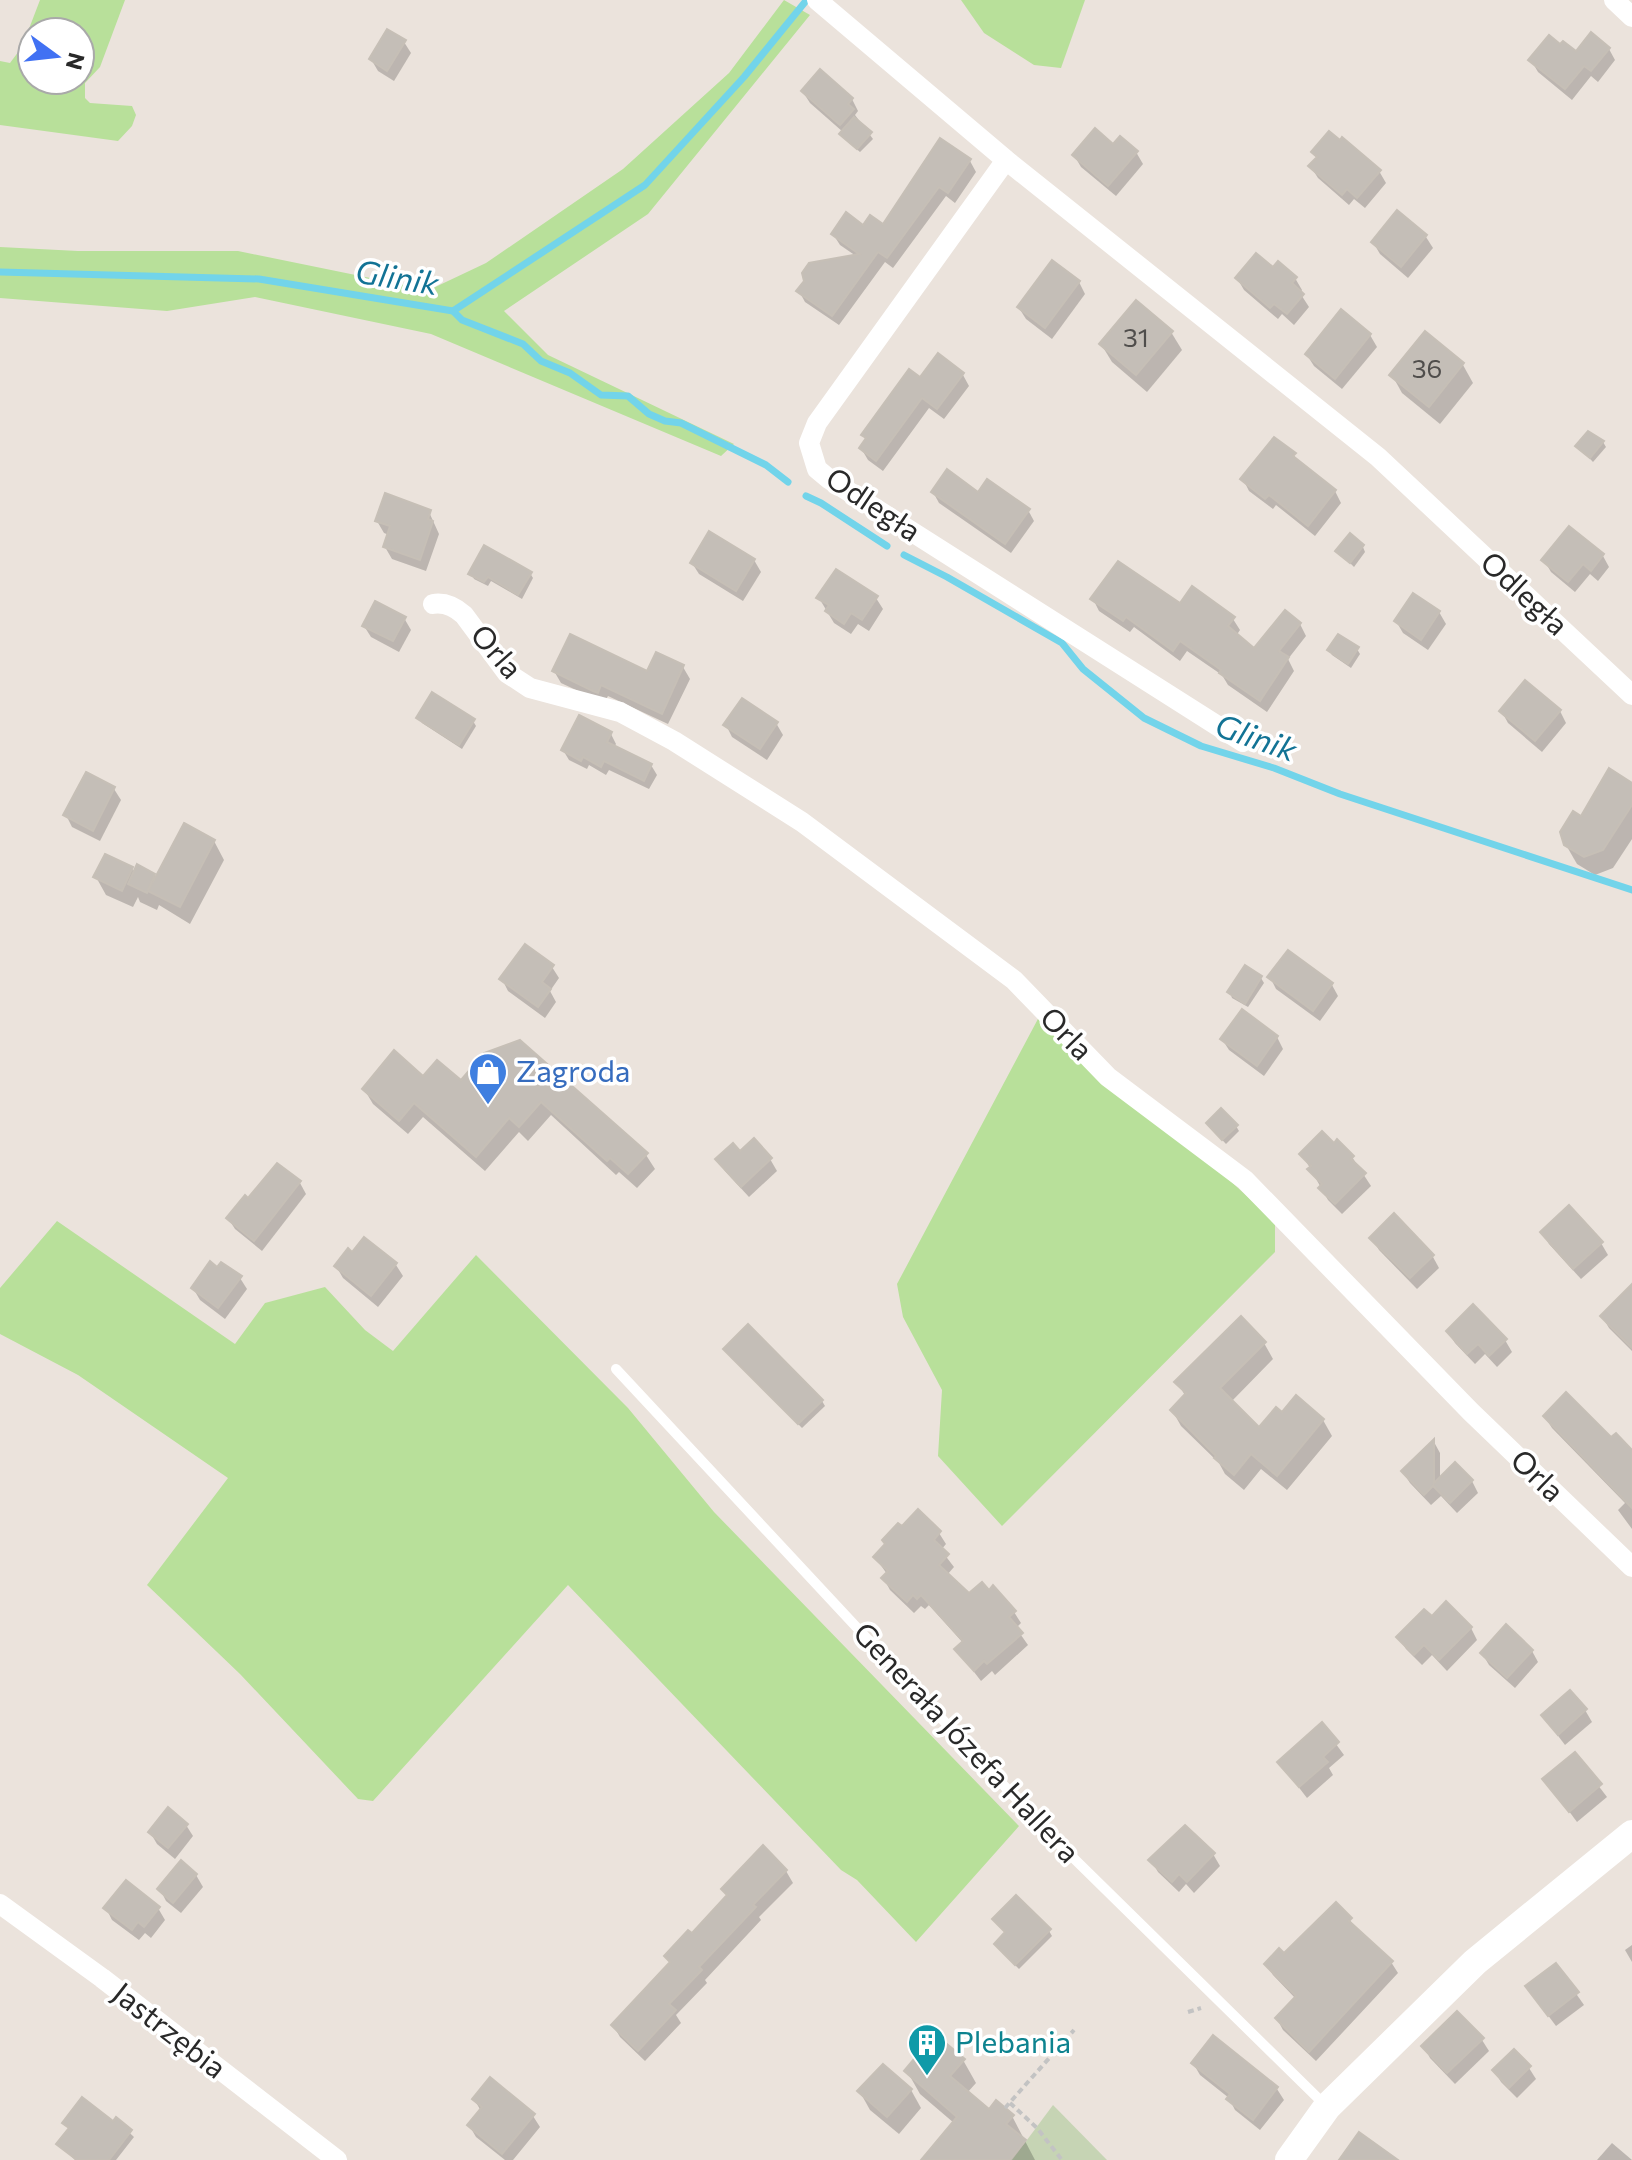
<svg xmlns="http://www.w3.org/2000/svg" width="1632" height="2160" font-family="Commissioner,sans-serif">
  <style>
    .green { fill: #b8e09a; fill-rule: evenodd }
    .cemetery { fill: #c6d4b4 }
    .shadow { fill: #0003 }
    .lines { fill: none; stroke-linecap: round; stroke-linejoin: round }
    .stream { stroke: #72d4ea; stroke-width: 7 }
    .building { fill: #c4beb7; stroke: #c6bfb6; stroke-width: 2 }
    .path { stroke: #c3c3c3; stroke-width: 4; stroke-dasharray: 6 4; stroke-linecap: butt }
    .lane { stroke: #fff; stroke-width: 10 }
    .street { stroke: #fff; stroke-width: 20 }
    .secondary { stroke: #fff; stroke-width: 28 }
    .labels { text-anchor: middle; stroke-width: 7; stroke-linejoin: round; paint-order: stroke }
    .number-label { font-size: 26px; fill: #504e4c }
    .street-label { font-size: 30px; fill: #292929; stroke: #fff }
    .shop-label { font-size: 30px; fill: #366cbe; stroke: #fff; text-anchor: start }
    .culture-label { font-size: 30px; fill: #0d838f; stroke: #fff; text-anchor: start }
    .water-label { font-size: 32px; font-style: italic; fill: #127395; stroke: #fff }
  </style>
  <rect width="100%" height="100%" fill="#ebe3dc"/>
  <g class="green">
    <path d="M40,0H125L100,67L85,83V98L90,103L132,106L136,115L132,126L118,141L0,125V61L10,63L22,47ZM32,32H80V80H32Z"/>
    <path d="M784,0L810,15L648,214L504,311L548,355L734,444L721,456L431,334L255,297L167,311L0,298V247L78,251H238L429,290L486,263L623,169L729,73Z"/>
    <path d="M961,0H1085L1061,68L1034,65L984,33Z"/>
    <path d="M1039,1017L1212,1164L1275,1222V1252L1002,1526L938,1456L942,1390L903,1317L897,1284Z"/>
    <path d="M57,1221L235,1344L265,1303L325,1287L365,1330L393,1351L476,1255L628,1408L714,1512L1019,1826L916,1942L857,1880L841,1870L568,1585L373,1801L358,1799L240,1674L147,1585L228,1478L78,1375L0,1334V1288Z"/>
  </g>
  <path class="cemetery" d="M1053,2105L1107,2160H1012Z"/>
  <g class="shadow">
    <path d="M404,42L411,53L394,81L378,71L371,59Z"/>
    <path d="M1609,49L1615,60L1598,82L1591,76L1572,100L1538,72L1531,60Z"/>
    <path d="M803,92L852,99L858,111L855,115L873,139L860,152L845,139L843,132L810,103Z"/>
    <path d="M1136,152L1143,164L1116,196L1081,167L1074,155Z"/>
    <path d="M1313,152L1379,171L1386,183L1365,208L1354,199L1349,205L1318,178L1311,167L1317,159Z"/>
    <path d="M970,161L976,172L955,203L946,196L893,268L885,262L839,325L805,302L799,291L856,256L840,245L833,234L884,227Z"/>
    <path d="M1397,213L1426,237L1433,248L1408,278L1380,254L1373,242Z"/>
    <path d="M1273,270L1295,278L1302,290L1300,293L1309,307L1294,325L1282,314L1278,319L1244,290L1237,278Z"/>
    <path d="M1079,282L1085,294L1052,339L1026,319L1019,308Z"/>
    <path d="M1171,332L1182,350L1147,392L1112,362L1101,344Z"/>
    <path d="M1425,334L1463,365L1473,383L1440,424L1402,393L1392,375Z"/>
    <path d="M1370,335L1377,347L1342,389L1314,366L1307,355Z"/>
    <path d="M963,375L969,386L944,419L929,408L883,471L868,460L861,448L866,441L863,435L921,380Z"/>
    <path d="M1603,442L1606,447L1593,462L1578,446Z"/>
    <path d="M1294,455L1298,462L1335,491L1341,503L1315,536L1276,505L1273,509L1249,491L1243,479Z"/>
    <path d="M933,492L979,495L1028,510L1034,521L1011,553L939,503Z"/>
    <path d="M429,512L439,534L426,571L392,559L385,547L389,535L384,533L377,521Z"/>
    <path d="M1363,547L1365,552L1354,567L1338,551Z"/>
    <path d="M1603,556L1609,567L1598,581L1590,574L1575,592L1551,572L1544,560Z"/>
    <path d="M754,560L761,572L743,601L699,574L692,563Z"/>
    <path d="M471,573H530L533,578L522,599L491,581L488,586L474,579Z"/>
    <path d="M819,598H876L883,609L869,631L858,624L851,634L834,623Z"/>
    <path d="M1093,599L1180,605L1233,619L1240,630L1236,636L1254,650L1300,624L1306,636L1288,659L1294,671L1267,712L1228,685L1222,675L1187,651L1180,661L1134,627L1130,632L1099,611Z"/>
    <path d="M1439,612L1446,624L1428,650L1403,633L1396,621Z"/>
    <path d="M404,618L411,630L399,652L371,637L364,626Z"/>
    <path d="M1357,649L1360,654L1351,668L1332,655L1329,650Z"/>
    <path d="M683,667L690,679L668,724L608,696L604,703L561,683L554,671L648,674Z"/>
    <path d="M1560,711L1566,723L1542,752L1508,723L1502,712Z"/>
    <path d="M419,718L473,721L476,726L462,749L422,723Z"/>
    <path d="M776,723L783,735L767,760L732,737L726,725Z"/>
    <path d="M611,734L616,744L614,747L651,765L657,775L649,789L609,770L606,775L589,765L587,769L569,760L563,750Z"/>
    <path d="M1632,786V839L1613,868L1595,875L1577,864L1566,845L1582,819Z"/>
    <path d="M114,789L121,800L100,841L72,827L66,815Z"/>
    <path d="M214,841L224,860L190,924L159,905L157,910L140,902L138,897L133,907L106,895L96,877L132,869L135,874L154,875L157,880Z"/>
    <path d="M552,967L559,978L550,991L556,1002L545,1018L508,991L502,979Z"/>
    <path d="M1245,968L1261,978L1264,983L1248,1007L1232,998L1230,992Z"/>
    <path d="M1270,977L1332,985L1338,996L1320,1021L1276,989Z"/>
    <path d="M1277,1037L1283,1049L1264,1076L1229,1050L1222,1039Z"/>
    <path d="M486,1054L646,1155L655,1169L637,1188L619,1172L616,1175L551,1115L528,1141L519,1132L485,1171L423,1117L408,1134L373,1104L364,1089L423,1078L461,1083Z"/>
    <path d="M1236,1126L1239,1131L1226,1144L1211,1128Z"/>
    <path d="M1334,1145L1352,1157L1371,1186L1342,1214L1328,1200L1302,1154Z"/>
    <path d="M740,1154L770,1159L777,1171L749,1197L725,1171L718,1160Z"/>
    <path d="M300,1183L306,1194L262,1251L235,1229L228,1218L248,1201Z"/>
    <path d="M1394,1216L1433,1257L1439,1268L1417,1289L1379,1250L1372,1238Z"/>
    <path d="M1542,1232L1601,1243L1608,1255L1581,1279L1549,1244Z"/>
    <path d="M364,1240L396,1265L403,1276L378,1307L343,1278L336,1266L353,1255Z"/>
    <path d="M240,1278L247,1289L225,1319L200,1300L193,1288Z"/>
    <path d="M1632,1289V1351L1609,1328L1602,1316Z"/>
    <path d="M1448,1332L1505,1340L1512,1352L1497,1367L1485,1354L1475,1364L1455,1343Z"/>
    <path d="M1264,1343L1273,1359L1231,1402L1259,1430L1282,1415L1323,1420L1332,1436L1287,1490L1261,1469L1244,1490L1225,1474L1219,1463L1181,1426L1172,1410L1186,1397L1177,1382Z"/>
    <path d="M725,1349L822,1401L825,1406L802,1428Z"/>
    <path d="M1545,1417L1611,1440L1632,1456V1529L1618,1510L1625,1503L1552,1428Z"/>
    <path d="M1434,1442L1440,1453V1480L1472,1481L1478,1493L1457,1513L1441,1496L1431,1505L1410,1483L1403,1472Z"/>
    <path d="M939,1533L946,1544L941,1550L954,1567L947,1575L969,1596L1014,1612L1021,1623L1016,1628L1028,1645L995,1675L992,1671L981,1681L957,1650L964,1644L929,1605L925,1609L921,1606L914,1613L890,1590L884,1579L887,1574L875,1557Z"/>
    <path d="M1432,1619L1471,1628L1477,1640L1447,1671L1432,1655L1422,1665L1406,1649L1399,1638Z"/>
    <path d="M1532,1651L1538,1662L1515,1688L1489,1665L1482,1653Z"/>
    <path d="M1585,1710L1592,1722L1565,1745L1543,1716Z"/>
    <path d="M1322,1725L1344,1755L1329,1768L1333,1775L1307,1798L1280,1763Z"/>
    <path d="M1575,1755L1607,1797L1577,1822L1545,1779Z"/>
    <path d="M186,1825L193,1836L175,1859L157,1844L150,1832Z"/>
    <path d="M763,1848L786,1871L793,1883L759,1917L761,1920L705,1980L707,1983L676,2015L681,2023L645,2061L620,2037L613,2025L671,1964L666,1957L692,1936L728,1897L723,1889Z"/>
    <path d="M1213,1854L1220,1866L1194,1893L1186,1884L1179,1892L1158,1872L1151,1860Z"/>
    <path d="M196,1875L203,1887L181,1913L166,1901L160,1889Z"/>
    <path d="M106,1908H158L165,1920L151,1938L145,1933L139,1940L112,1920Z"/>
    <path d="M1350,1920L1356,1930L1391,1962L1398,1973L1316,2061L1283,2030L1277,2019L1296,1999L1273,1975L1266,1964Z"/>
    <path d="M1049,1931L1052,1936L1019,1969L999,1949Z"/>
    <path d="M1632,1945V1962L1625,1950Z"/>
    <path d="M1556,1965L1584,2005L1556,2026L1535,1998Z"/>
    <path d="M1213,2037L1277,2089L1284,2100L1260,2130L1235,2110L1229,2098L1200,2075L1193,2063Z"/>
    <path d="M1482,2040L1489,2051L1455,2084L1430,2058L1424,2046Z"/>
    <path d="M1514,2052L1529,2068L1536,2079L1517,2098L1501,2082L1494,2070Z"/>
    <path d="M963,2060L976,2083L967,2093L989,2112L1012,2116L1035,2160H922L954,2123L920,2094L907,2071Z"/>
    <path d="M911,2090L921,2108L899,2134L870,2110L860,2092Z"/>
    <path d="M474,2099L533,2116L540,2127L513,2160H505L476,2137L469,2125L481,2111Z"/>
    <path d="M116,2120L134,2137L116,2160H75L59,2144L70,2130L64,2123L113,2124Z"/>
    <path d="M1612,2143L1632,2160H1597Z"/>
  </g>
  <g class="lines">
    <g class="stream">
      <path d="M0,272L259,279L453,311L462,320L523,344L541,361L570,373L601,395L628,396L649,414L665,421L681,423L766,465L788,482"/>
      <path d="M453,311L645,185L744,77L805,2"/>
      <path d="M806,496L821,503L887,546"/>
      <path d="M904,555L947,577L1062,643L1083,669L1144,718L1201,746L1274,768L1340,794L1632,890"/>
    </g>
  </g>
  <g class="building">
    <path d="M387,29L406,40L387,71L369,59Z"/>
    <path d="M1591,32L1610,48L1591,71L1584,66L1565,89L1528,60L1549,35L1560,44L1563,41L1576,51Z"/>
    <path d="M820,69L853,98L848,104L854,109L840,125L801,91Z"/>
    <path d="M854,117L872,132L857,149L839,134Z"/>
    <path d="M1095,128L1113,144L1120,136L1138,151L1108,186L1072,155Z"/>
    <path d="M1329,131L1340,140L1342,137L1381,170L1357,198L1347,189L1342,195L1308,166L1317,157L1311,152Z"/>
    <path d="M940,138L971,159L948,193L939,187L887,258L878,252L832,316L796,291L804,281L802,273L809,263L859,254L831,234L846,212L863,225L870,215L883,224Z"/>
    <path d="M1397,210L1427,235L1401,267L1371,242Z"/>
    <path d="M1256,253L1273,267L1278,261L1297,277L1292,283L1304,294L1287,314L1274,304L1270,308L1235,278Z"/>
    <path d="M1052,260L1080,281L1045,328L1017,307Z"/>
    <path d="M1136,300L1173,331L1136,375L1099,344Z"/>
    <path d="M1341,309L1371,334L1335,379L1305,354Z"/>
    <path d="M1425,331L1464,363L1429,407L1389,375Z"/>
    <path d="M938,353L964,373L937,409L922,398L876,461L859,448L866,438L861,435L909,369L920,377Z"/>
    <path d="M1588,431L1604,441L1590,458L1575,446Z"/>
    <path d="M1274,437L1296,453L1293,456L1336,490L1308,526L1269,495L1265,499L1240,479Z"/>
    <path d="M947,469L978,492L987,479L1030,509L1005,544L931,492Z"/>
    <path d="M385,493L431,510L428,519L433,521L420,560L383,547L390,526L375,521Z"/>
    <path d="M1569,526L1604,554L1591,571L1583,564L1568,582L1541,560Z"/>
    <path d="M709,531L755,559L736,591L690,563Z"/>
    <path d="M1350,533L1364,545L1350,563L1335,551Z"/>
    <path d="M484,545L532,572L518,595L488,577L484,582L468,574Z"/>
    <path d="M1118,561L1180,603L1192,586L1235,617L1228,626L1254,648L1285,610L1301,623L1279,651L1289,657L1260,701L1219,673L1221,670L1180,641L1173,651L1126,617L1123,621L1090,599Z"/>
    <path d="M836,569L878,596L862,620L851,613L844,624L825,611L829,605L816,598Z"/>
    <path d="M1413,593L1440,611L1421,640L1394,621Z"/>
    <path d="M375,601L406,617L393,641L362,626Z"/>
    <path d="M570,634L647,671L656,652L684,665L662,714L601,685L598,693L593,691L552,671Z"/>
    <path d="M1338,634L1359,647L1348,664L1327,650Z"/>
    <path d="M1525,680L1561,710L1535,741L1499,711Z"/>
    <path d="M432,692L475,719L459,745L416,718Z"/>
    <path d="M742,698L778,722L760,749L723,725Z"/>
    <path d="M579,715L612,732L607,742L652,764L644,781L604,761L601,767L583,757L581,761L561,750Z"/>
    <path d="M1609,768L1632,783V805L1603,850L1584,857L1564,845L1560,832L1573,811L1581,816Z"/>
    <path d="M86,772L115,787L93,831L63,815Z"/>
    <path d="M184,823L215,840L180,907L148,891Z"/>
    <path d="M105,854L133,867L122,891L93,877Z"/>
    <path d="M137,864L155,874L147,893L128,884Z"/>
    <path d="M525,944L554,965L542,982L551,989L538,1007L499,979Z"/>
    <path d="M1288,950L1333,983L1313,1011L1267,977Z"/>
    <path d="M1245,965L1262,976L1245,1004L1227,992Z"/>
    <path d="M1242,1009L1278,1036L1257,1066L1220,1039Z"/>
    <path d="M520,1040L648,1153L628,1174L610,1158L607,1161L541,1102L519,1127L509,1118L476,1157L414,1103L399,1121L362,1089L394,1050L423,1076L437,1060L461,1080L484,1053Z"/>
    <path d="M1221,1108L1238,1125L1222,1140L1206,1123Z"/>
    <path d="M1322,1131L1334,1143L1337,1139L1354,1156L1351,1159L1366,1173L1335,1204L1318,1188L1322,1184L1307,1169L1311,1166L1299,1154Z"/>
    <path d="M754,1138L772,1158L741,1187L715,1159L733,1143L740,1151Z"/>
    <path d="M277,1163L301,1181L254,1241L226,1218L245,1195L248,1198Z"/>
    <path d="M1569,1205L1603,1242L1573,1269L1540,1232Z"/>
    <path d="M1394,1213L1434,1255L1410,1278L1369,1238Z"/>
    <path d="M364,1237L397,1263L371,1296L334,1266L348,1248L352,1252Z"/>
    <path d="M210,1261L217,1267L221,1262L242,1276L218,1308L191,1288Z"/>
    <path d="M1632,1284V1348L1600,1316Z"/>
    <path d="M1473,1304L1507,1339L1489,1356L1478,1344L1467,1354L1446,1331Z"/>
    <path d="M1241,1316L1266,1342L1220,1388L1259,1427L1276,1407L1282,1412L1296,1395L1324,1419L1277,1476L1251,1454L1234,1475L1214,1458L1216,1456L1170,1410L1186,1393L1174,1382Z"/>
    <path d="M748,1324L823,1400L798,1424L723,1349Z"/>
    <path d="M1566,1392L1611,1437L1616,1433L1632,1450V1508L1543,1416Z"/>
    <path d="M1434,1439V1483L1455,1462L1473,1480L1450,1503L1433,1486L1424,1495L1401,1471Z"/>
    <path d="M918,1509L941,1531L934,1540L949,1554L939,1565L969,1593L982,1582L989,1590L993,1585L1016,1611L1009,1617L1023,1633L987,1664L984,1661L974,1671L954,1649L963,1641L921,1595L917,1599L913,1595L907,1602L881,1578L888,1571L873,1557L885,1544L882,1540L898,1523L902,1526Z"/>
    <path d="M1446,1601L1472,1627L1439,1660L1424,1645L1414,1655L1396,1637L1424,1609L1432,1616Z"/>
    <path d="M1506,1624L1533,1650L1507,1678L1480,1653Z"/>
    <path d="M1570,1690L1587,1709L1558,1735L1541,1715Z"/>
    <path d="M1322,1722L1339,1742L1323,1757L1328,1762L1299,1787L1277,1762Z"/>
    <path d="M1575,1752L1602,1784L1569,1812L1542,1779Z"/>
    <path d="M168,1807L188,1824L168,1848L148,1832Z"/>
    <path d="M1185,1825L1215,1853L1187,1882L1179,1874L1172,1882L1148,1860Z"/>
    <path d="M763,1845L787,1870L753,1905L756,1907L699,1967L702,1970L669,2004L676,2010L638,2051L611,2025L670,1962L664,1956L688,1930L692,1933L727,1895L721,1889Z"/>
    <path d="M181,1860L197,1874L173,1903L157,1889Z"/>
    <path d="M126,1880L160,1907L144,1927L138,1922L132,1930L103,1908Z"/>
    <path d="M1016,1895L1051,1929L1015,1965L994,1944L1005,1932L992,1919Z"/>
    <path d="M1336,1902L1352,1918L1349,1921L1393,1961L1309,2052L1275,2018L1296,1996L1264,1964L1279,1948L1284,1953Z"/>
    <path d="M1556,1963L1579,1992L1548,2016L1525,1986Z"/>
    <path d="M1457,2011L1484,2038L1447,2073L1421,2046Z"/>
    <path d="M935,2034L965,2059L950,2076L989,2109L996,2100L1014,2115L1006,2124L1026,2140L1010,2160H921L957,2117L904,2071Z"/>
    <path d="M1213,2035L1278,2087L1253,2120L1226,2099L1230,2094L1191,2063Z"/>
    <path d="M1514,2049L1531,2066L1509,2088L1492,2070Z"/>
    <path d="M883,2064L912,2089L887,2117L857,2091Z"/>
    <path d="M490,2077L535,2114L502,2154L467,2125L482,2107L472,2099Z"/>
    <path d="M82,2097L113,2121L116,2117L132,2130L109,2160H77L56,2144L69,2128L62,2123Z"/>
    <path d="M1359,2132L1398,2160H1339Z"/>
  </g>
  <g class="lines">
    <g class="path">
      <path d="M1188,2012L1201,2008"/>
      <path d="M1010,2103L1037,2128L1062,2160"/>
      <path d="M1005,2108L1074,2030"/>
    </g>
    <path class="lane" d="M616,1369L1050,1835L1325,2105"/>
    <g class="street">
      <path d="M817,0L1006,160L1378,457L1632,695"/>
      <path d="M1614,0L1632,17"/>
      <path d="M1006,160L817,423L809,443L817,469L829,479L1243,742"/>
      <path d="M433,604C445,602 455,607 464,615L507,673L530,688L620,712L674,741L802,822L1014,980L1108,1077L1245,1180L1471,1412L1632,1567"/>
      <path d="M0,1904L102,1978L337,2160"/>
    </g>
    <path class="secondary" d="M1289,2160L1327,2107L1475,1962L1632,1834"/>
  </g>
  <defs>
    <symbol id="shop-pin" viewBox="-11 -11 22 30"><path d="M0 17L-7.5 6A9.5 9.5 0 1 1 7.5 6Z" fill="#3f7fe0" stroke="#fff"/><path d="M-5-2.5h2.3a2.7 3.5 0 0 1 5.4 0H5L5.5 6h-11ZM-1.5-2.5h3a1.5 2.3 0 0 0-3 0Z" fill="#fff"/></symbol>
    <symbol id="building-pin" viewBox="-11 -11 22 30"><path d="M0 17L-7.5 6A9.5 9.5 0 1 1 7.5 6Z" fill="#0f9aa8" stroke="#fff"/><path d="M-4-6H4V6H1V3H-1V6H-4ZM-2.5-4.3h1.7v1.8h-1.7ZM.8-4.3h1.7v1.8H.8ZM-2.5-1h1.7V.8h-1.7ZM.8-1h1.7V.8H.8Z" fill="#fff"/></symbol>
  </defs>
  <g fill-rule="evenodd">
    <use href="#shop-pin" x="466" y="1050" width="44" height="60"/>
    <use href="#building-pin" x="905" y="2021" width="44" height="60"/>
  </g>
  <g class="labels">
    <g class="number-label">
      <text x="1136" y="347">31</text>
      <text x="1427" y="378">36</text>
    </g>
    <g class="street-label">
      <text transform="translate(873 505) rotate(34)" y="10">Odległa</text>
      <text transform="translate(1524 594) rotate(43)" y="10">Odległa</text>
      <text transform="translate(496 652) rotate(49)" y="10">Orla</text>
      <text transform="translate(1066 1034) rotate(46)" y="10">Orla</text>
      <text transform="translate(1537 1476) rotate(44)" y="10">Orla</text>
      <text transform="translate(966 1743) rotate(47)" y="10">Generała Józefa Hallera</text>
      <text transform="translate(169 2031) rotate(38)" y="10">Jastrzębia</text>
    </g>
    <g class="shop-label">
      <text x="516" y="1082">Zagroda</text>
    </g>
    <g class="culture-label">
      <text x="955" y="2053">Plebania</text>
    </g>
    <g class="water-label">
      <text transform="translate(397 278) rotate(9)" y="11">Glinik</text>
      <text transform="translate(1256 738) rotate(19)" y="11">Glinik</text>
    </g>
  </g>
  <g transform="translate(56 56) rotate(105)"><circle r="38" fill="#ffffff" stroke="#a9a9a9" stroke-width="2"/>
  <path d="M0-6L14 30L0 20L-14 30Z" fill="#4171f3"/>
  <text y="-12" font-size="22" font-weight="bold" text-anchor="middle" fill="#292929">N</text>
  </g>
</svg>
